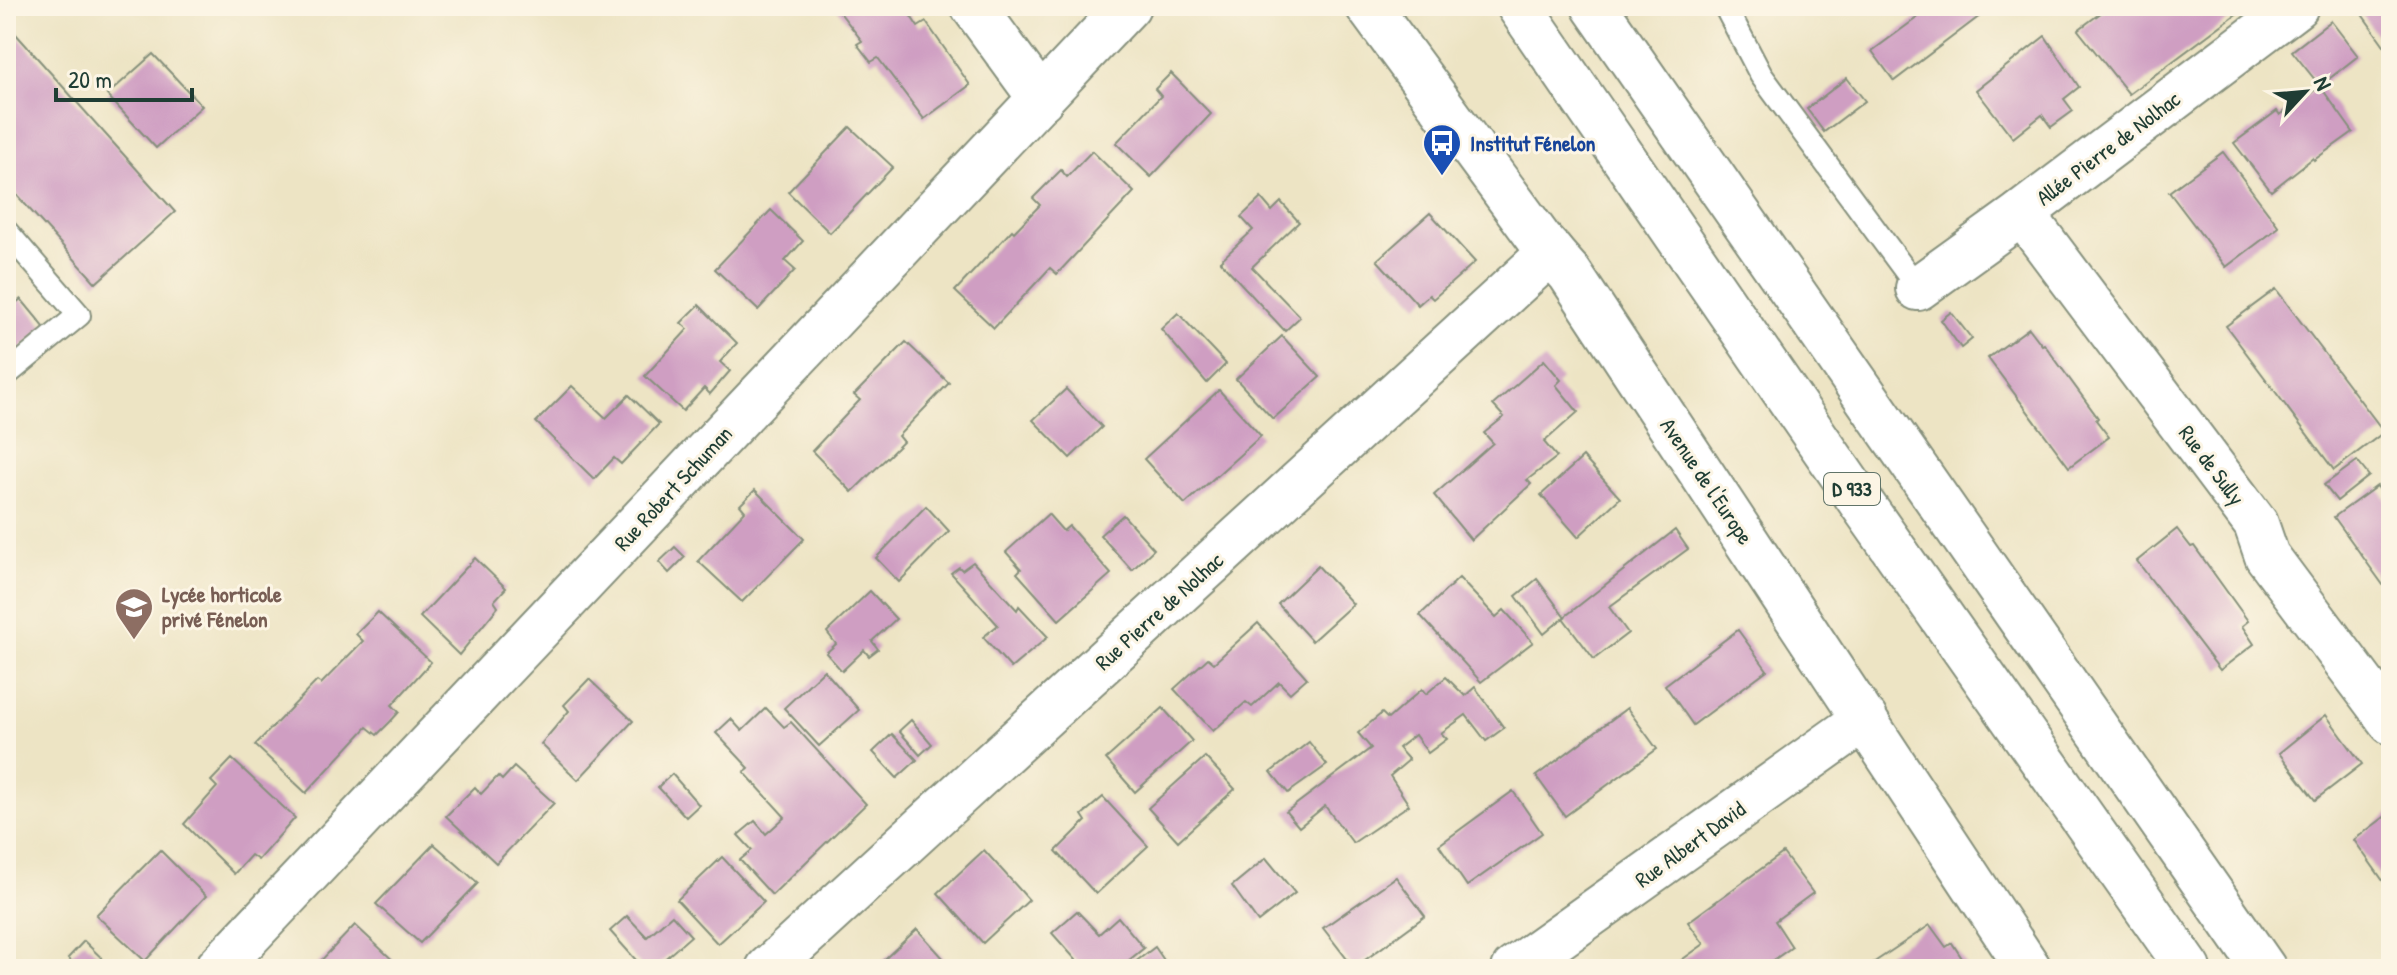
<svg xmlns="http://www.w3.org/2000/svg" width="2397" height="975" font-family="'Patrick Hand',sans-serif">
  <style>
    .building { fill: #cf9ec2 }
    .lines { fill: none; stroke-linecap: round; stroke-linejoin: round }
    .lane-casing { stroke: #86907c; stroke-width: 26 }
    .street-casing { stroke: #86907c; stroke-width: 48 }
    .highway-casing { stroke: #86907c; stroke-width: 48 }
    .lane { stroke: #fff; stroke-width: 22 }
    .street { stroke: #fff; stroke-width: 44 }
    .highway { stroke: #fff; stroke-width: 44 }
    .labels { text-anchor: middle; stroke-width: 6; stroke-linejoin: round; paint-order: stroke }
    .shield { fill: #fcf5e5; stroke: #617469; stroke-width: 2 }
    .shield-label { font-size: 20px; font-weight: bold; fill: #1f3d34 }
    .transit-label { font-size: 22px; font-weight: bold; fill: #164399; stroke: #fcf5e5; text-anchor: start }
    .street-label { font-size: 22px; fill: #1f3d34; stroke: #fcf5e5 }
    .education-label { font-size: 22px; font-weight: bold; fill: #785e54; stroke: #fcf5e5; text-anchor: start }
  </style>
  <rect width="100%" height="100%" fill="#fcf5e5"/>
  <filter id="ink" filterUnits="userSpaceOnUse"><feTurbulence type="fractalNoise" baseFrequency=".0125" numOctaves="2"/><feDisplacementMap in="SourceGraphic" scale="16" xChannelSelector="R" yChannelSelector="G"/><feConvolveMatrix kernelMatrix="1 2 1 2 8 2 1 2 1" color-interpolation-filters="sRGB"/></filter>
  <filter id="wash" filterUnits="userSpaceOnUse"><feTurbulence type="fractalNoise" baseFrequency=".006" numOctaves="4" result="noise"/><feDisplacementMap in="SourceGraphic" scale="32" xChannelSelector="R" yChannelSelector="G"/><feGaussianBlur stdDeviation="1.8" result="paint"/><feColorMatrix in="noise" values="0 0 0 0 0 0 0 0 0 0 0 0 0 0 0 0 0 1.4 0 .05"/><feComposite in="paint" operator="in"/></filter>
  <g filter="url(#wash)">
    <rect width="100%" height="100%" fill="#ede4c4"/>
    <g id="blocks">
      <g class="building">
        <path d="M835,6H904L918,27L926,22L970,85L924,119L878,58L871,62L857,44L862,41Z"/>
        <path d="M1933,6H1993L1894,81L1872,51Z"/>
        <path d="M2110,6H2247L2129,94L2078,30Z"/>
        <path d="M2356,6H2391V55Z"/>
        <path d="M2331,21L2358,56L2320,86L2353,132L2314,160L2313,158L2271,191L2234,143L2277,111L2280,115L2320,86L2292,51Z"/>
        <path d="M6,23L175,212L96,283L6,183Z"/>
        <path d="M2045,36L2079,87L2064,99L2073,111L2051,127L2042,115L2013,138L1976,90Z"/>
        <path d="M153,54L202,106L156,148L107,95Z"/>
        <path d="M1171,73L1211,114L1151,177L1116,143L1161,96L1155,89Z"/>
        <path d="M1847,78L1865,101L1824,132L1807,109Z"/>
        <path d="M850,127L893,167L830,233L788,192Z"/>
        <path d="M1092,151L1134,192L1057,274L1050,268L994,328L955,291L1012,230L1014,232L1040,205L1033,198L1061,170L1067,177Z"/>
        <path d="M2223,152L2279,227L2226,267L2169,192Z"/>
        <path d="M1261,198L1272,211L1281,202L1299,222L1252,267L1300,317L1285,331L1220,261L1253,230L1241,217Z"/>
        <path d="M771,210L803,241L785,261L795,270L758,310L715,269Z"/>
        <path d="M1430,213L1475,262L1433,299L1429,295L1418,305L1377,260Z"/>
        <path d="M2276,289L2384,432L2334,470L2226,326Z"/>
        <path d="M21,299L45,328L6,360V311Z"/>
        <path d="M699,305L737,343L720,362L730,371L710,394L704,388L683,411L645,376L688,329L681,323Z"/>
        <path d="M1951,312L1972,339L1961,348L1941,320Z"/>
        <path d="M1178,313L1226,364L1207,383L1161,329Z"/>
        <path d="M2029,328L2042,345L2044,344L2098,418L2096,420L2109,437L2069,467L1988,358Z"/>
        <path d="M1282,336L1320,377L1273,419L1236,379Z"/>
        <path d="M906,342L949,383L898,436L903,442L852,492L812,451L860,400L854,395Z"/>
        <path d="M1544,360L1561,380L1556,385L1578,412L1544,442L1557,457L1527,480L1531,484L1471,540L1434,495L1493,443L1484,433L1504,417L1493,405Z"/>
        <path d="M572,386L606,418L629,395L659,424L621,464L614,458L594,479L536,422Z"/>
        <path d="M1066,389L1102,427L1070,458L1033,420Z"/>
        <path d="M1219,390L1261,436L1185,504L1144,459Z"/>
        <path d="M1583,457L1620,498L1578,537L1541,495Z"/>
        <path d="M2357,461L2369,476L2337,501L2324,485Z"/>
        <path d="M2377,486L2391,506V596L2334,517Z"/>
        <path d="M755,490L804,539L742,602L698,561L745,511L740,505Z"/>
        <path d="M926,506L949,531L899,582L876,558Z"/>
        <path d="M1048,514L1063,531L1069,526L1111,574L1059,620L1017,573L1021,569L1006,552Z"/>
        <path d="M1123,515L1154,549L1132,570L1100,535Z"/>
        <path d="M2177,529L2191,547L2194,546L2248,621L2242,626L2254,644L2220,670L2137,561Z"/>
        <path d="M1675,530L1688,549L1609,607L1628,633L1594,659L1563,618L1544,634L1516,596L1537,579L1565,617L1563,618Z"/>
        <path d="M675,547L685,557L669,573L659,562Z"/>
        <path d="M475,558L506,588L494,601L498,607L459,655L420,617Z"/>
        <path d="M973,562L1017,610L1019,606L1048,637L1011,668L983,637L998,625L951,573L959,567L962,570Z"/>
        <path d="M1318,566L1353,604L1312,641L1278,604Z"/>
        <path d="M1459,578L1496,617L1504,610L1533,642L1481,682L1420,615Z"/>
        <path d="M870,591L896,619L872,641L878,649L869,656L864,650L842,671L826,653L836,644L827,632Z"/>
        <path d="M378,612L431,662L392,705L399,712L390,722L377,735L367,727L306,793L255,745L317,681L321,684L363,641L356,634Z"/>
        <path d="M1258,623L1307,678L1290,693L1279,682L1252,707L1246,702L1213,731L1174,689L1208,658L1214,663Z"/>
        <path d="M1738,630L1767,670L1693,725L1665,685Z"/>
        <path d="M824,670L859,710L819,746L784,708Z"/>
        <path d="M1446,677L1465,696L1475,687L1504,728L1486,741L1466,715L1441,733L1447,739L1428,753L1415,735L1398,748L1409,760L1390,776L1409,805L1353,843L1325,806L1299,827L1286,812L1371,748L1358,733L1382,713L1388,719L1422,689L1426,694Z"/>
        <path d="M589,679L633,721L578,780L541,744L569,711L564,705Z"/>
        <path d="M766,708L784,727L791,722L866,804L772,895L740,860L752,850L738,835L755,821L766,834L785,817L744,772L749,768L716,733L731,719L742,731Z"/>
        <path d="M1163,708L1192,741L1135,792L1106,759Z"/>
        <path d="M1627,708L1657,749L1565,816L1536,776Z"/>
        <path d="M2326,715L2362,764L2315,800L2279,753Z"/>
        <path d="M911,720L932,744L920,755L899,731Z"/>
        <path d="M892,734L917,760L897,778L873,752Z"/>
        <path d="M1309,742L1327,765L1288,793L1271,772Z"/>
        <path d="M1205,757L1235,789L1178,841L1148,808Z"/>
        <path d="M232,759L295,818L258,860L251,855L234,874L184,824L217,787L211,781Z"/>
        <path d="M514,767L554,803L496,863L446,816L475,787L481,794L498,776L502,780Z"/>
        <path d="M672,774L699,805L686,817L658,787Z"/>
        <path d="M1513,791L1542,833L1467,886L1439,845Z"/>
        <path d="M1103,797L1148,846L1096,894L1056,851L1086,821L1082,815Z"/>
        <path d="M2391,812V892L2354,840Z"/>
        <path d="M434,844L478,883L420,943L376,904Z"/>
        <path d="M160,850L206,896L145,961L96,915Z"/>
        <path d="M984,850L1029,900L983,943L938,893Z"/>
        <path d="M1783,853L1813,893L1775,921L1792,947L1761,969H1669L1704,944L1688,922Z"/>
        <path d="M722,857L764,902L718,944L677,900Z"/>
        <path d="M1266,858L1295,893L1258,922L1232,886Z"/>
        <path d="M1396,877L1425,916L1354,968L1323,928Z"/>
        <path d="M1077,911L1099,934L1118,917L1144,948L1118,969H1084L1052,933Z"/>
        <path d="M672,915L691,936L653,969H644L610,931L627,916L647,937Z"/>
        <path d="M355,925L398,965L394,969H313Z"/>
        <path d="M1930,925L1946,947L1952,943L1969,969H1864Z"/>
        <path d="M917,929L953,969H874Z"/>
        <path d="M84,941L113,969H65L72,962L68,958Z"/>
        <path d="M1155,947L1170,969H1126Z"/>
      </g>
    </g>
  </g>
  <g filter="url(#ink)">
    <use href="#blocks" fill-opacity="0" stroke="#86907c" stroke-width="2"/>
    <g class="lines">
      <defs>
        <g id="lane">
          <path d="M1725,6L1761,75L1918,288"/>
          <path d="M6,231L79,315L6,375"/>
        </g>
        <g id="street">
          <path d="M973,6L1041,99"/>
          <path d="M1368,6L1540,240L1570,274L2029,969"/>
          <path d="M2022,213L2256,524L2267,556L2391,722"/>
          <path d="M1918,288L2022,213L2296,6"/>
          <path d="M217,969L1128,6"/>
          <path d="M768,969L1551,252"/>
          <path d="M1514,969L1865,719"/>
        </g>
        <g id="highway">
          <path d="M1519,6L1860,501L2189,969"/>
          <path d="M1594,6L2264,969"/>
        </g>
      </defs>
      <use href="#lane" class="lane-casing"/>
      <use href="#street" class="street-casing"/>
      <use href="#highway" class="highway-casing"/>
      <use href="#lane" class="lane"/>
      <use href="#street" class="street"/>
      <use href="#highway" class="highway"/>
    </g>
  </g>
  <defs>
    <symbol id="bus-pin" viewBox="-11 -11 22 30"><path d="M0 17L-7.5 6A9.5 9.5 0 1 1 7.5 6Z" fill="#1a4fb4" stroke="#fcf5e5"/><path d="M-5-6H5V4H4V6H2V4H-2V6H-4V4H-5ZM-3.5-4V0h7V-4ZM-3.5 1.2v1.5H-2V1.2ZM2 1.2v1.5H3.5V1.2Z" fill="#fff"/></symbol>
    <symbol id="school-pin" viewBox="-11 -11 22 30"><path d="M0 17L-7.5 6A9.5 9.5 0 1 1 7.5 6Z" fill="#8d6e63" stroke="#fcf5e5"/><path d="M0-5L7-2L0 1L-7-2ZM-4 1L0 2.5L4 1V4Q0 6-4 4Z" fill="#fff"/></symbol>
  </defs>
  <g fill-rule="evenodd">
    <use href="#bus-pin" x="1420" y="121" width="44" height="60"/>
    <use href="#school-pin" x="112" y="585" width="44" height="60"/>
  </g>
  <g class="labels">
    <rect class="shield" x="1824" y="473" width="56" height="32" rx="6"/>
    <g class="shield-label">
      <text x="1852" y="496">D 933</text>
    </g>
    <g class="transit-label">
      <text x="1470" y="151">Institut Fénelon</text>
    </g>
    <g class="street-label">
      <text transform="translate(2108 148) rotate(-37)" y="8">Allée Pierre de Nolhac</text>
      <text transform="translate(2212 465) rotate(53)" y="8">Rue de Sully</text>
      <text transform="translate(1707 481) rotate(56)" y="8">Avenue de l'Europe</text>
      <text transform="translate(673 488) rotate(-47)" y="8">Rue Robert Schuman</text>
      <text transform="translate(1159 611) rotate(-42)" y="8">Rue Pierre de Nolhac</text>
      <text transform="translate(1690 844) rotate(-36)" y="8">Rue Albert David</text>
    </g>
    <g class="education-label">
      <text x="162" y="602">Lycée horticole<tspan x="162" dy="25">privé Fénelon</tspan></text>
    </g>
  </g>
  <rect width="2397" height="975" fill="none" stroke="#fcf5e5" stroke-width="32"/>
  <g transform="translate(2305 92) rotate(64)" stroke="#fcf5e5" stroke-width="6" paint-order="stroke">
  <path d="M0-6L14 30L0 20L-14 30Z" fill="#1f3d34"/>
  <text y="-12" font-size="22" font-weight="bold" text-anchor="middle" fill="#1f3d34">N</text>
  </g>
  <path d="M56 88v12h136v-12" fill="none" stroke="#1f3d34" stroke-width="4"/>
  <text x="68" y="88" font-size="24" fill="#1f3d34" stroke="#fcf5e5" stroke-width="6" paint-order="stroke">20 m</text>
</svg>
